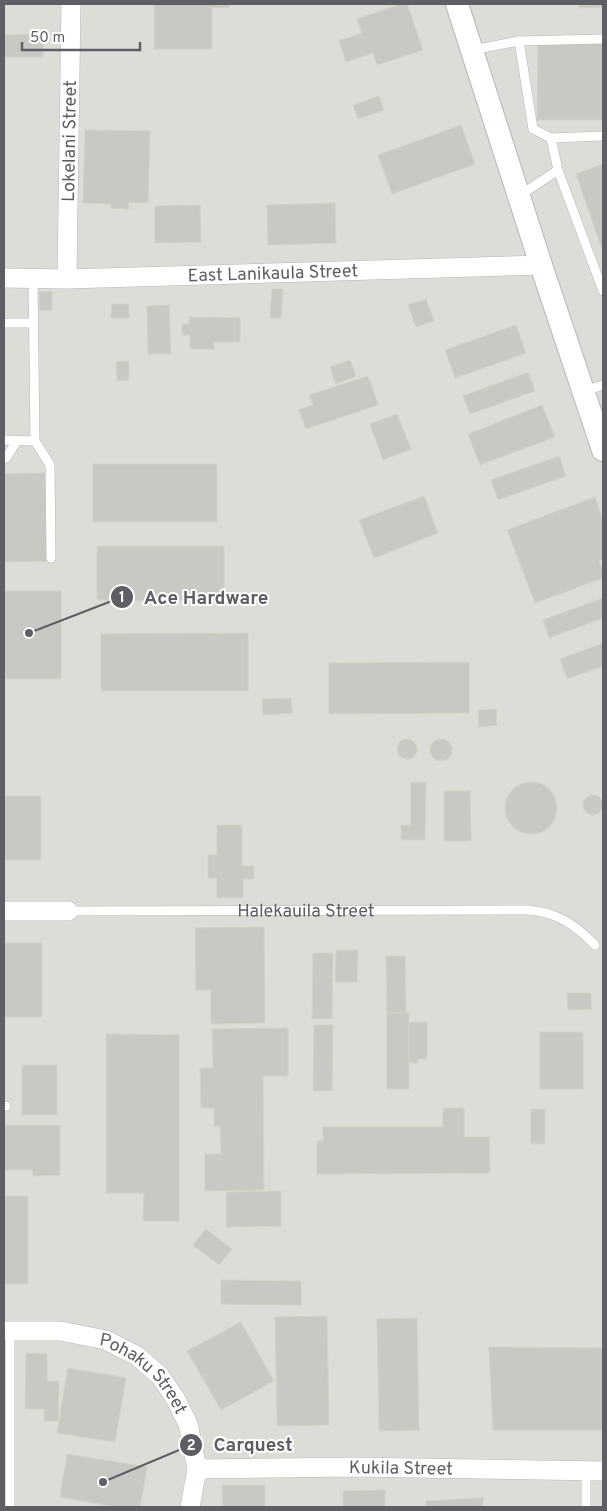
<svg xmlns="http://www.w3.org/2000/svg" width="607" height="1511" font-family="Overpass,sans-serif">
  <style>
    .industrial { fill: #ddddd8 }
    .building { fill: #c9c9c3; stroke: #d2d2c5 }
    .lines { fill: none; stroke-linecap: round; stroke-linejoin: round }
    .service-casing { stroke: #b6b6bb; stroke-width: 10 }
    .minor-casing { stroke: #b6b6bb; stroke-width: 20 }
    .tertiary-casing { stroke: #b6b6bb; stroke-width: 24 }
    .service { stroke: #fff; stroke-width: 9 }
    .minor { stroke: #fff; stroke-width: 19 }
    .tertiary { stroke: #fff; stroke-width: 22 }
    .labels { text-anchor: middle; stroke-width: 4; stroke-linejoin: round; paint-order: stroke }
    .street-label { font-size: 18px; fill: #5e5f64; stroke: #fff }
    .leader { fill: none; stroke: #5e5f64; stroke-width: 2 }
    .callout-dot { fill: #5e5f64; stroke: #fff; stroke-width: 2 }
    .mark-label { font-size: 15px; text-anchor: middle; font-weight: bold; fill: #fff }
    .callout-label { font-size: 19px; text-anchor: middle; font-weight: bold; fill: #5e5f64; stroke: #fff; stroke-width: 4; stroke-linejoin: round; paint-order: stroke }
  </style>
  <rect width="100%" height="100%" fill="#edeee6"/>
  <rect class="industrial" x="4" y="4" width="599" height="1503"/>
  <g class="building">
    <path d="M154,4H229V8L212,7V49H154Z"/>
    <path d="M401,4H407L423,50L377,65L373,53L346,62L339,41L362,33L357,19Z"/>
    <path d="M579,4H603V7L579,8Z"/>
    <path d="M43,34V57H4V35Z"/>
    <path d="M538,42H603V120H537Z"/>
    <path d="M379,96L384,110L358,119L353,105Z"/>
    <path d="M461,125L475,164L392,194L378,155Z"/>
    <path d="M85,130L150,131L148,203L129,202V209L111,208V204L83,203Z"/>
    <path d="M603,164V252L576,174Z"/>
    <path d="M335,203L336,243L268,245L267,205Z"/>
    <path d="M200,205L201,242L155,243V206Z"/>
    <path d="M272,289H283L281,318H270Z"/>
    <path d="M52,291V310L40,311L39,292Z"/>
    <path d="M426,299L434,321L416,327L408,305Z"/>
    <path d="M112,304H129V318H111Z"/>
    <path d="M169,305L171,354H148L147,306Z"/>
    <path d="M189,317L240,318V342H214V349H190V335H182V324H189Z"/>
    <path d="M516,325L526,353L455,378L445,350Z"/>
    <path d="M350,360L356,376L336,384L330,367Z"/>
    <path d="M129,361V380L117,381L116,362Z"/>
    <path d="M528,372L535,391L470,414L463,396Z"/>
    <path d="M368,376L378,405L306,429L299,410L313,405L309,395Z"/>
    <path d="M542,405L555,437L480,465L468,434Z"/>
    <path d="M397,414L411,449L383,460L370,424Z"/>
    <path d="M559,456L566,476L498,500L491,480Z"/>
    <rect x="93" y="464" width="124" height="58"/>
    <path d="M45,473L47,561L4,562V474Z"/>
    <path d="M424,496L438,533L374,558L359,520Z"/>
    <path d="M595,497L603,520V559L599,561L603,571V578L535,603L507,530Z"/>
    <path d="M97,546H224V601L97,600Z"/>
    <rect x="4" y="591" width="57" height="88"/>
    <path d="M603,598V618L549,638L543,620Z"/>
    <path d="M248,633V691H101V634Z"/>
    <path d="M603,643V666L567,679L560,659Z"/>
    <path d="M469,662V713L329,714V663Z"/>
    <path d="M291,698L292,713L263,715L262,699Z"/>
    <path d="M496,709L497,725L479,727L478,710Z"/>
    <circle cx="407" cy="749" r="10"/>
    <circle cx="441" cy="750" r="11"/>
    <circle cx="531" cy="808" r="26"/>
    <path d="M411,782H426L425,840H401V825H411Z"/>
    <path d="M444,791H470L471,841H444Z"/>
    <circle cx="593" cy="805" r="10"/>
    <rect x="4" y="796" width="37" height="64"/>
    <path d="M217,825H242V866H254V879H243V898H217V878H208V855H217Z"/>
    <path d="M264,927L265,1023L211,1024V990H196L195,928Z"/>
    <rect x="4" y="943" width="38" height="74"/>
    <path d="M336,950H358L357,982H335Z"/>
    <path d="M313,953H333L332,1019H312Z"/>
    <path d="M386,956H405L406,1013H387Z"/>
    <path d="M567,993H591V1009L568,1010Z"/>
    <rect x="387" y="1013" width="22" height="76"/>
    <path d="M409,1022H427V1059H418V1063H409Z"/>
    <path d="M314,1025H333L332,1091H313Z"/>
    <path d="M288,1028V1076H263L264,1190L205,1191V1154H221L220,1126L214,1127V1108H201L200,1068H213L212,1029Z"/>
    <rect x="540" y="1032" width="43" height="57"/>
    <path d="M106,1034L179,1035V1221H143L144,1193H106Z"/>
    <rect x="22" y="1065" width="35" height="50"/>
    <path d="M443,1108H464V1137H489L490,1173L317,1174V1141H323V1127H443Z"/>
    <rect x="531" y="1109" width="14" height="35"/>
    <path d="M4,1125H60V1175L33,1176V1170H4Z"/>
    <path d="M281,1191V1226L226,1227V1192Z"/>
    <rect x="4" y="1196" width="24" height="88"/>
    <path d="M206,1229L232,1249L219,1265L193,1245Z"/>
    <path d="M221,1280L301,1281V1305L221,1304Z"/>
    <path d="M327,1316L329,1425L277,1426L275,1317Z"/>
    <path d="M417,1318L419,1430L379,1431L377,1319Z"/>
    <path d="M241,1322L274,1381L221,1410L187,1351Z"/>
    <path d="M489,1347L603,1348V1430H493Z"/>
    <path d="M26,1353L47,1354V1381H59L58,1421H44V1409H25Z"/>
    <path d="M68,1368L126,1378L115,1442L57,1433Z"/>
    <path d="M67,1454L147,1467L140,1507H116L60,1497Z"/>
    <path d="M222,1485H265V1507H223Z"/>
    <path d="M385,1490V1507H343V1491Z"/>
    <path d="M483,1498V1507H426V1501Z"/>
  </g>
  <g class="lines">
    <defs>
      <g id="service">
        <path d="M519,41L603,39"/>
        <path d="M472,50L519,41L533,129L551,138"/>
        <path d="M558,170L603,291"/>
        <path d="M519,196L558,170L551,138L603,136"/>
        <path d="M4,323H34"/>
        <path d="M584,391L603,385"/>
        <path d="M4,440L35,441L33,278"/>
        <path d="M35,441L50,465L51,558"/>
        <path d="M4,458H6L17,441"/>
        <path id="s1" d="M68,911L527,910C557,912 574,924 595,945"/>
        <path d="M4,1106H6"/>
        <path d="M10,1507V1331"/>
        <path d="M586,1507V1471"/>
      </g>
      <g id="minor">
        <path id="s2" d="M4,278L67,279L541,265"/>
        <path id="s3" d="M67,279L71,4"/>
        <path d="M4,911H68"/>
        <path id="s4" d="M4,1331H60L106,1340L137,1356L160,1376L175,1398L188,1424L197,1469L190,1507"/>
        <path id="s5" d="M197,1469L352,1467L603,1471"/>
      </g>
      <path id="tertiary" d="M457,4L541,265L603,450"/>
    </defs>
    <use href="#service" class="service-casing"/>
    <use href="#minor" class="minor-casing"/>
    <use href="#tertiary" class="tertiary-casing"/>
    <use href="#service" class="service"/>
    <use href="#minor" class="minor"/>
    <use href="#tertiary" class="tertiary"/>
  </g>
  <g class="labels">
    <g class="street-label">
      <text dy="6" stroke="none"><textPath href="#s3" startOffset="138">Lokelani Street</textPath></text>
      <text dy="6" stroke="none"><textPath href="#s2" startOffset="269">East Lanikaula Street</textPath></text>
      <text dy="6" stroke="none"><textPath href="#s1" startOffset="238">Halekauila Street</textPath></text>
      <text dy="6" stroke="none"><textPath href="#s4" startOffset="154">Pohaku Street</textPath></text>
      <text dy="6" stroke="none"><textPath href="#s5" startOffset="204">Kukila Street</textPath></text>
    </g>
  </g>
  <path class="leader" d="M29 633L122 597M103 1482L191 1445"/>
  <g class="callout-dot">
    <circle cx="29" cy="633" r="5"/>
    <circle cx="103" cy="1482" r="5"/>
    <circle cx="122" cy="597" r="12"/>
    <circle cx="191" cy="1445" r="12"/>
  </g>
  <g class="mark-label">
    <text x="122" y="602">1</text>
    <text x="191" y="1450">2</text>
  </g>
  <g class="callout-label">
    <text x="206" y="604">Ace Hardware</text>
    <text x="253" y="1451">Carquest</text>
  </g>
  <rect width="607" height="1511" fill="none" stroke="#5e5f64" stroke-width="10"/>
  <path d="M22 42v8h118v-8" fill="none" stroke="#5e5f64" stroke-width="2.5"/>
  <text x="30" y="42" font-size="15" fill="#5e5f64" stroke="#ffffff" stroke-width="4" paint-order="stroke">50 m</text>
</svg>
